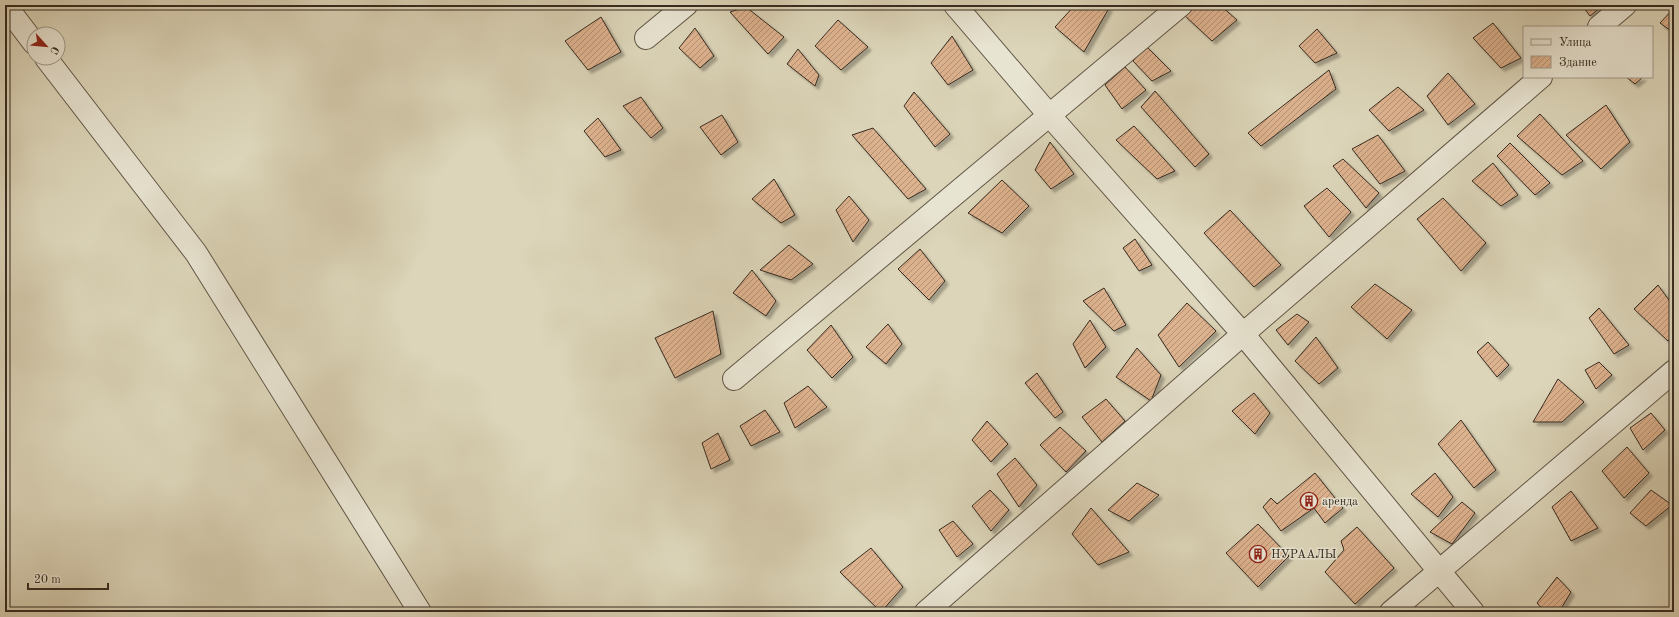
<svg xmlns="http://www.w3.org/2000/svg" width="1679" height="617" font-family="'Old Standard TT',serif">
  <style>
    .building { fill: url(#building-hatch); stroke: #362b20; filter: url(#shadow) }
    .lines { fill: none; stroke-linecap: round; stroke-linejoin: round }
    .minor-casing { stroke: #605646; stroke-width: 24 }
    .minor { stroke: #e8e4d2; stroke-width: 22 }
    .labels { text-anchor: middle; stroke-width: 3; stroke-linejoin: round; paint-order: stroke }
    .poi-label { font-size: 12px; fill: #362b20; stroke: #e8e4d2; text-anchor: start }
  </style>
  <defs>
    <pattern id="building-hatch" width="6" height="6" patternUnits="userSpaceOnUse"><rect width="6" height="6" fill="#ddb28e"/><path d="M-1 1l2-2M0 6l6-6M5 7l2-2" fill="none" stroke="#b49174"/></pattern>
    <filter id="shadow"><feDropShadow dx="3.5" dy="3.5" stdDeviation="1" flood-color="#0004"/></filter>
  </defs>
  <rect width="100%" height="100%" fill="#dcd5b9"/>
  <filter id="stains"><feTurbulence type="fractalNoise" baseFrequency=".005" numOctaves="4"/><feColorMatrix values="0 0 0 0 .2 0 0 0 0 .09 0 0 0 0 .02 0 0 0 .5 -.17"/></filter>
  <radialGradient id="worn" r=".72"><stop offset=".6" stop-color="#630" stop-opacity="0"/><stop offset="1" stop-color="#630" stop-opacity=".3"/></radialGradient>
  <g class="building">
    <path d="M1075,5H1104L1109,8L1084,52L1055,27Z"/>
    <path d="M1198,5H1220L1237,20L1212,41L1184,15Z"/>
    <path d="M1582,5H1603L1590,16Z"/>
    <path d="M746,7L784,37L768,54L730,12Z"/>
    <path d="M1674,8V33L1660,23Z"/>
    <path d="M601,17L621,52L588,70L565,41Z"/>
    <path d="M838,20L868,47L841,70L815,46Z"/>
    <path d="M1493,23L1521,58L1501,68L1473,38Z"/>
    <path d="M695,28L714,56L700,68L679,48Z"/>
    <path d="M1317,29L1337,53L1315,63L1299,46Z"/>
    <path d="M952,36L973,70L948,85L931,63Z"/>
    <path d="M1146,46L1171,71L1152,81L1133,61Z"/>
    <path d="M798,49L819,75L815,86L787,64Z"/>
    <path d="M1125,67L1146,90L1122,109L1105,85Z"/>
    <path d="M1329,70L1336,89L1261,146L1248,133Z"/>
    <path d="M1448,73L1475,104L1448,125L1427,96Z"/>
    <path d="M1626,77H1643L1635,84Z"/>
    <path d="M1398,87L1424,110L1389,131L1369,110Z"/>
    <path d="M1155,91L1209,154L1195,167L1141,107Z"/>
    <path d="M914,92L950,134L935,147L904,106Z"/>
    <path d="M641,97L663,128L651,138L623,106Z"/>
    <path d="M1606,105L1630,142L1601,169L1566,135Z"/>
    <path d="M1540,114L1583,161L1562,175L1517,136Z"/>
    <path d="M722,115L738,142L721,155L700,127Z"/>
    <path d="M598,118L621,150L605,157L584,131Z"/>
    <path d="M1134,126L1175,171L1157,179L1116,140Z"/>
    <path d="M873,128L926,189L908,199L852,135Z"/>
    <path d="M1378,135L1405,171L1380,184L1352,149Z"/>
    <path d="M1050,142L1074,174L1051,189L1035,170Z"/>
    <path d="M1510,143L1550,183L1535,195L1497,156Z"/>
    <path d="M1343,159L1379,193L1366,208L1333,166Z"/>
    <path d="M1493,163L1518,195L1501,206L1472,181Z"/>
    <path d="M774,179L795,215L781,223L752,199Z"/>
    <path d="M1002,180L1029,206L1002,233L968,213Z"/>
    <path d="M1327,188L1351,212L1329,237L1304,206Z"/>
    <path d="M849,196L869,220L853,242L836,210Z"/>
    <path d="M1443,198L1486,243L1461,271L1417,219Z"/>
    <path d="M1230,210L1281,265L1254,287L1204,233Z"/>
    <path d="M1135,239L1152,265L1139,271L1123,248Z"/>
    <path d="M789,245L813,264L791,280L760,270Z"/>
    <path d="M920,249L945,281L929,300L898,269Z"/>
    <path d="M752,270L776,301L766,316L733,293Z"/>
    <path d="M1375,284L1412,310L1387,339L1351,307Z"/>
    <path d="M1658,285L1674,307V333L1668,341L1634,309Z"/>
    <path d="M1104,288L1126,325L1114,331L1083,301Z"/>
    <path d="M1187,303L1216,331L1179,367L1158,335Z"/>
    <path d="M1599,308L1629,345L1614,354L1589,318Z"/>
    <path d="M713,311L721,354L675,378L655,338Z"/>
    <path d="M1297,314L1309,322L1288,345L1276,330Z"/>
    <path d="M1090,320L1106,347L1085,368L1073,344Z"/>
    <path d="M888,324L902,344L886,364L866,347Z"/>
    <path d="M831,325L853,357L832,378L807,350Z"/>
    <path d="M1316,337L1338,368L1319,384L1295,361Z"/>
    <path d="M1488,342L1509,365L1497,377L1477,352Z"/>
    <path d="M1137,348L1161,375L1151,401L1116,377Z"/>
    <path d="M1599,362L1612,375L1596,389L1585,370Z"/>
    <path d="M1037,373L1063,412L1055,418L1025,383Z"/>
    <path d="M1558,379L1584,402L1562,422H1533Z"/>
    <path d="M808,386L827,407L795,428L784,403Z"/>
    <path d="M1254,393L1270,413L1255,434L1232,411Z"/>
    <path d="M1106,399L1125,421L1102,442L1082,417Z"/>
    <path d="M765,410L780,432L751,446L740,426Z"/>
    <path d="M1651,413L1665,430L1643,450L1630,428Z"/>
    <path d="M1461,420L1496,470L1474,488L1438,444Z"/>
    <path d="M987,421L1008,444L991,462L972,440Z"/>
    <path d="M1060,427L1086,451L1066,472L1040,445Z"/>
    <path d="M718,433L730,460L711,469L702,443Z"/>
    <path d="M1627,447L1649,473L1624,498L1602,471Z"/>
    <path d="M1015,458L1037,485L1019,507L997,474Z"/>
    <path d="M1315,473L1343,508L1325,523L1314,508L1281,531L1263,507L1271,498L1277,504Z"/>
    <path d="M1435,473L1453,497L1438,517L1411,494Z"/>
    <path d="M1137,483L1159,495L1129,521L1108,510Z"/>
    <path d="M990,490L1009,510L991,531L972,506Z"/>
    <path d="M1651,490L1672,505L1646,526L1630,513Z"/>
    <path d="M1571,491L1598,528L1571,541L1552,507Z"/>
    <path d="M1462,502L1475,513L1452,544L1430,532Z"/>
    <path d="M1091,508L1129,552L1098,565L1072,534Z"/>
    <path d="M953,521L973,544L957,557L939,530Z"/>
    <path d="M1258,524L1289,556L1258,587L1226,553Z"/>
    <path d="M1357,527L1394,568L1355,604L1325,572L1344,550L1341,541Z"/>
    <path d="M871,548L903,587L881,612L840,572Z"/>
    <path d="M1557,577L1571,592L1559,612H1545L1537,603Z"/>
  </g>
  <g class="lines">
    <defs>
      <g id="minor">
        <path d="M5,5L34,43"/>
        <path d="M955,5L1050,116L1243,334L1473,612"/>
        <path d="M1599,27L1625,5"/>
        <path d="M646,38L686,5"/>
        <path d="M46,58L196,253L420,612"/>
        <path d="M734,379L1181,5"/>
        <path d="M926,612L1243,334L1541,77"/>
        <path d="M1391,612L1674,371"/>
      </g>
    </defs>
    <use href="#minor" class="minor-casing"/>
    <use href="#minor" class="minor"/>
  </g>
  <defs>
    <symbol id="building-ring" viewBox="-11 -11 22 22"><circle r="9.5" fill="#e8e4d2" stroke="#8f2418" stroke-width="1.5"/><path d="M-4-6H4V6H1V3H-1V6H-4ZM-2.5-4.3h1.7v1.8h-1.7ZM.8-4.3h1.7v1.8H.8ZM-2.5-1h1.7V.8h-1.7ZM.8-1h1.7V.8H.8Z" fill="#8f2418"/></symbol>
  </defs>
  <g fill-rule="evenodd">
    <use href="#building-ring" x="1299" y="491" width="20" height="20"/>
    <use href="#building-ring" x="1248" y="544" width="20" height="20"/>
  </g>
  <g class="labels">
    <g class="poi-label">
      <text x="1322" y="505">аренда</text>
      <text x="1271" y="558">НУРААЛЫ</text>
    </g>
  </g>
  <rect width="1679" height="617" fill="none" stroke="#dcd5b9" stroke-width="20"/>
  <rect x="6" y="6" width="1667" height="605" fill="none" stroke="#362b20" stroke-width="2"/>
  <rect x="10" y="10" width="1659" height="597" fill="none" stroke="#362b20"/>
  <rect x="1523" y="26" width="130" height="52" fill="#e8e4d2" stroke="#a19a8b"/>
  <rect x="1531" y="39" width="20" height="6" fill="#e8e4d2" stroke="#a19a8b"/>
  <text x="1559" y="46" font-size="12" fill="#362b20">Улица</text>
  <rect x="1531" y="56" width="20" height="12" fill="url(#building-hatch)" stroke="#a19a8b"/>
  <text x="1559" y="66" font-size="12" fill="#362b20">Здание</text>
  <g transform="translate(46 46) rotate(117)"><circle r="19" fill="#e8e4d2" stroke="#a19a8b"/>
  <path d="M0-3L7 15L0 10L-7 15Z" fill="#8f2418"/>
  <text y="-6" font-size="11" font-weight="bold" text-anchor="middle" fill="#362b20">С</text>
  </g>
  <path d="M28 583v6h80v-6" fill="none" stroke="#362b20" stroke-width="2"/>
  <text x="34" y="583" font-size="12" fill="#362b20" stroke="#e8e4d2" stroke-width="3" paint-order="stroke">20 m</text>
  <rect width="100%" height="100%" filter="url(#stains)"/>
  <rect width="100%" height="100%" fill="url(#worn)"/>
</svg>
